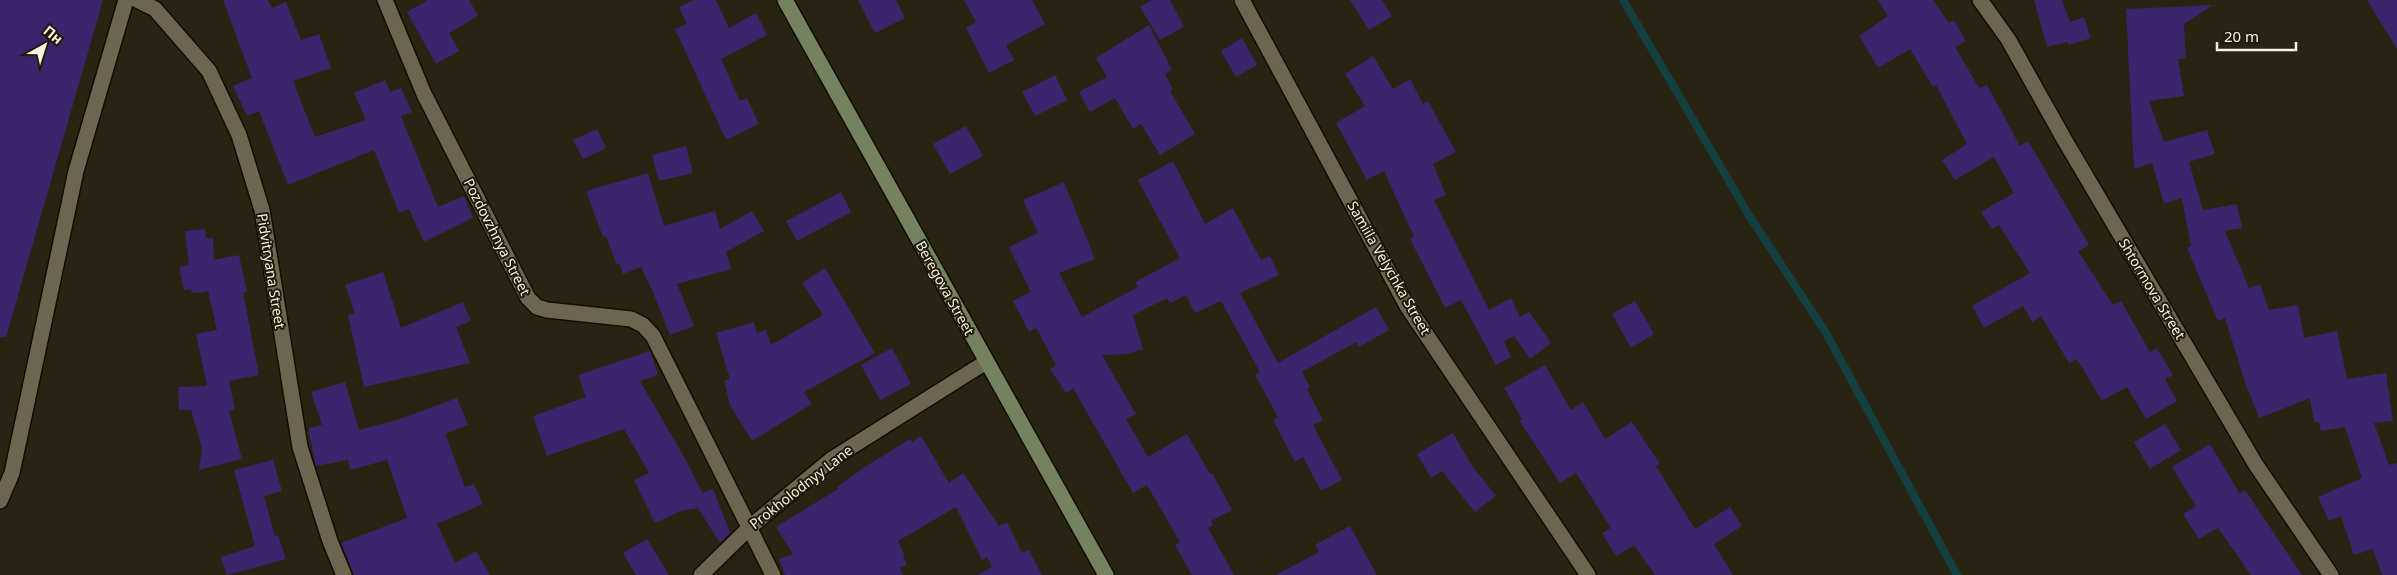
<svg xmlns="http://www.w3.org/2000/svg" width="2397" height="575" font-family="'Noto Sans',sans-serif">
  <style>
    .lines { fill: none; stroke-linecap: round; stroke-linejoin: round }
    .stream { stroke: #133f41; stroke-width: 8 }
    .building { fill: #3b246c }
    .street-casing { stroke: #120d00; stroke-width: 18 }
    .secondary-casing { stroke: #120d00; stroke-width: 18 }
    .street { stroke: #6c6651; stroke-width: 15 }
    .secondary { stroke: #74825f; stroke-width: 15 }
    .labels { text-anchor: middle; stroke-width: 4; stroke-linejoin: round; paint-order: stroke }
    .street-label { font-size: 14px; fill: #f5f1e5; stroke: #201a07 }
  </style>
  <rect width="100%" height="100%" fill="#292411"/>
  <g class="lines">
    <path class="stream" d="M1623,0L1750,217L1826,333L1957,575"/>
  </g>
  <g class="building">
    <path d="M0,0H103L6,337H0Z"/>
    <path d="M223,0H268L272,8L286,2L301,40L319,34L331,68L293,81L315,137L366,120L354,93L385,80L390,92L401,88L412,112L401,116L438,207L464,196L473,218L424,242L409,209L399,213L374,150L288,185L259,111L247,116L233,86L252,78Z"/>
    <path d="M428,0H469L478,16L449,33L459,51L436,64L407,12Z"/>
    <path d="M694,0H716L729,28L756,13L767,35L721,59L740,101L747,98L759,124L726,140L675,29L687,24L679,7Z"/>
    <path d="M858,0H896L905,18L875,33Z"/>
    <path d="M964,0H1032L1045,24L1006,45L1014,60L989,73L966,28L976,22Z"/>
    <path d="M1152,0H1170L1184,27L1160,40L1140,7Z"/>
    <path d="M1350,0H1382L1392,16L1369,30Z"/>
    <path d="M1878,0H1933L1949,23L1954,20L1966,41L1955,47L1979,88L1987,85L2020,146L2028,141L2089,245L2078,251L2113,305L2121,301L2150,352L2157,348L2173,375L2165,379L2177,401L2146,419L2127,387L2102,401L2077,359L2069,363L2041,316L2032,322L2023,306L1984,328L1972,306L2030,273L1999,225L1992,229L1981,212L2014,193L1994,157L1955,180L1942,160L1967,144L1936,85L1933,87L1910,49L1878,68L1859,36L1888,16Z"/>
    <path d="M2034,0H2062L2070,22L2084,17L2091,38L2069,45L2067,42L2047,47Z"/>
    <path d="M2367,0H2397V49Z"/>
    <path d="M2213,5L2184,24L2186,59H2178L2184,96L2149,101L2164,142L2207,130L2215,154L2189,162L2203,210L2237,204L2242,228L2225,231L2249,288L2260,284L2269,310L2298,305L2304,338L2337,331L2347,379L2386,373L2393,421L2374,423L2389,465L2397,463V575H2382L2373,549L2354,555L2341,516L2329,521L2318,497L2362,478L2345,427L2321,431L2319,422H2314L2310,398L2259,418L2245,382L2225,318L2218,321L2187,248L2191,246L2182,198L2164,203L2152,163L2134,169L2126,9Z"/>
    <path d="M1149,25L1172,70L1165,74L1173,89L1170,91L1195,134L1160,155L1141,124L1133,129L1115,98L1090,112L1079,92L1107,77L1096,58Z"/>
    <path d="M1242,38L1257,65L1236,77L1221,51Z"/>
    <path d="M1373,56L1393,89L1410,79L1423,104L1428,101L1456,152L1433,164L1446,195L1434,200L1489,310L1511,298L1520,317L1529,312L1551,343L1530,359L1514,336L1504,341L1511,357L1496,365L1461,300L1445,308L1410,239L1414,237L1384,171L1367,180L1336,123L1365,106L1345,74Z"/>
    <path d="M1055,75L1067,100L1035,116L1022,92Z"/>
    <path d="M966,126L983,156L950,174L933,144Z"/>
    <path d="M597,129L606,148L583,159L573,140Z"/>
    <path d="M686,146L693,173L659,181L652,155Z"/>
    <path d="M1173,161L1205,224L1233,208L1261,260L1270,256L1279,275L1240,293L1278,363L1376,307L1389,330L1359,347L1356,342L1302,372L1310,388L1307,389L1323,420L1313,425L1342,480L1321,491L1303,457L1295,462L1273,420L1278,417L1255,375L1260,372L1221,301L1195,313L1186,295L1170,303L1167,298L1133,315L1143,349L1128,354L1102,355L1136,414L1126,419L1148,457L1187,434L1210,474L1212,473L1232,510L1211,521L1213,525L1208,528L1234,575H1192L1175,545L1180,542L1147,485L1133,493L1073,388L1066,393L1050,369L1056,365L1036,328L1029,332L1013,301L1031,292L1009,247L1038,233L1023,200L1064,182L1095,259L1059,273L1082,317L1138,287L1135,282L1180,258L1138,180Z"/>
    <path d="M648,173L664,226L715,211L720,229L752,211L764,231L726,252L731,269L677,284L694,326L670,335L653,292L641,267L623,274L619,263L617,265L606,236L603,237L586,191Z"/>
    <path d="M841,192L851,212L797,241L786,221Z"/>
    <path d="M205,229L206,238H213L214,260L239,255L247,292L243,293L259,375L229,381L235,409L229,411L242,459L199,470L202,448L191,410H179L178,387L207,386L196,334L217,330L208,291L199,293L191,292V289L184,290L179,267L189,265L185,231Z"/>
    <path d="M825,268L875,353L804,392L812,404L752,441L730,405L724,381L730,379L716,333L754,322L757,333L766,330L771,345L823,315L802,283Z"/>
    <path d="M383,272L401,328L463,302L471,321L456,327L470,363L364,387L348,315L355,313L345,285Z"/>
    <path d="M1635,301L1654,334L1631,348L1612,314Z"/>
    <path d="M892,348L911,384L880,400L861,365Z"/>
    <path d="M650,351L658,375L640,381L687,462L702,493L713,489L730,533L720,543L698,508L681,511L655,523L634,480L649,473L624,429L547,456L533,416L586,397L578,375Z"/>
    <path d="M1545,365L1571,410L1583,402L1605,439L1632,422L1660,464L1656,466L1695,529L1730,507L1742,526L1714,544L1733,575H1655L1634,545L1616,556L1602,533L1611,528L1576,473L1560,483L1519,420L1522,419L1504,388Z"/>
    <path d="M345,382L359,430L397,420L457,398L468,425L445,434L465,487L474,484L483,504L437,524L455,563L476,551L490,575H354L341,543L407,518L387,460L350,470L348,460L316,466L308,428L322,425L311,392Z"/>
    <path d="M2165,424L2181,450L2150,469L2134,442Z"/>
    <path d="M1453,433L1472,466L1496,496L1475,512L1442,471L1431,478L1417,454Z"/>
    <path d="M921,436L949,483L963,473L999,526L1007,522L1022,553L1029,550L1042,575H977L992,567L987,557L982,560L956,507L898,541L905,556L903,557L907,565L900,568L903,575H785L779,559L793,554L776,527L838,489L837,487L868,465L910,439L912,442Z"/>
    <path d="M2210,444L2240,494L2245,490L2302,575H2251L2218,528L2199,539L2183,514L2196,506L2172,467Z"/>
    <path d="M273,460L282,491L264,496L275,536L278,535L286,559L227,575L221,557L255,546L234,470Z"/>
    <path d="M1350,526L1377,575H1276L1319,552L1315,545Z"/>
    <path d="M647,539L669,575H636L623,553Z"/>
  </g>
  <g class="lines">
    <defs>
      <g id="street">
        <path d="M137,0L155,9L209,71L239,135L262,210L300,447L330,541L344,575"/>
        <path d="M385,0L424,94L528,298L537,307L547,310L631,319L643,325L653,336L773,575"/>
        <path d="M1242,0L1407,306L1588,575"/>
        <path d="M1980,0L2008,39L2064,139L2256,465L2331,575"/>
        <path d="M0,501L12,473L76,171L126,0"/>
        <path d="M701,575L750,527L832,459L986,362"/>
      </g>
      <path id="secondary" d="M785,0L1106,575"/>
    </defs>
    <use href="#street" class="street-casing"/>
    <use href="#secondary" class="secondary-casing"/>
    <use href="#street" class="street"/>
    <use href="#secondary" class="secondary"/>
  </g>
  <g class="labels">
    <g class="street-label">
      <text transform="translate(497 237) rotate(63)" y="5">Pozdovzhnya Street</text>
      <text transform="translate(1389 268) rotate(60)" y="5">Samiila Velychka Street</text>
      <text transform="translate(271 271) rotate(81)" y="5">Pidvitryana Street</text>
      <text transform="translate(945 288) rotate(61)" y="5">Beregova Street</text>
      <text transform="translate(2152 289) rotate(59)" y="5">Shtormova Street</text>
      <text transform="translate(801 487) rotate(-38)" y="5">Prokholodnyy Lane</text>
    </g>
  </g>
  <g transform="translate(45 45) rotate(39)" stroke="#201a07" stroke-width="4" paint-order="stroke">
  <path d="M0-4L9 19L0 12L-9 19Z" fill="#f5f1e5"/>
  <text y="-8" font-size="14" font-weight="bold" text-anchor="middle" fill="#f5f1e5">Пн</text>
  </g>
  <path d="M2217 42v8h79v-8" fill="none" stroke="#f5f1e5" stroke-width="2.5"/>
  <text x="2224" y="42" font-size="15" fill="#f5f1e5" stroke="#201a07" stroke-width="4" paint-order="stroke">20 m</text>
</svg>
